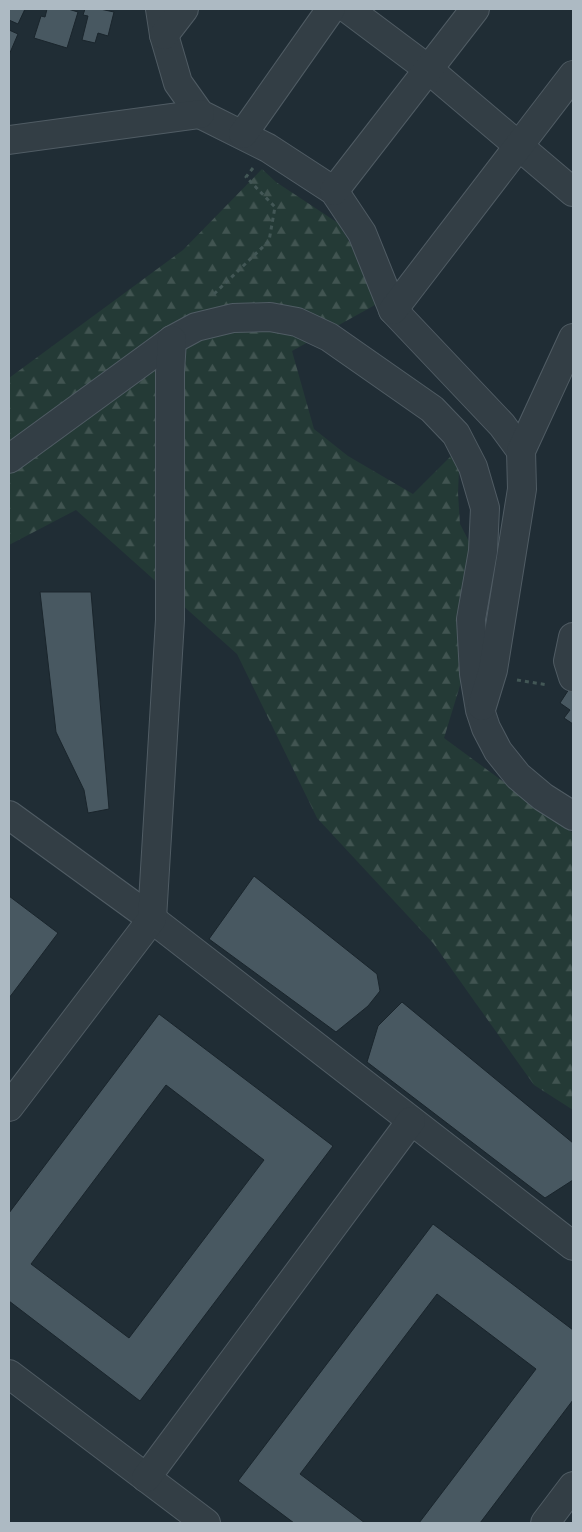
<svg xmlns="http://www.w3.org/2000/svg" width="582" height="1532" font-family="Helvetica,sans-serif">
  <style>
    .forest { fill: url(#forest-firs) }
    .building { fill: #485861; stroke: #1a252c; fill-rule: evenodd }
    .lines { fill: none; stroke-linecap: round; stroke-linejoin: round }
    .minor-casing { stroke: #505c64; stroke-width: 30 }
    .path { stroke: #435756; stroke-width: 3; stroke-dasharray: 4 4; stroke-linecap: butt }
    .minor { stroke: #333e45; stroke-width: 28 }
  </style>
  <defs>
    <pattern id="forest-firs" width="22" height="20" patternUnits="userSpaceOnUse" patternTransform="scale(1.25)"><rect width="22" height="20" fill="#243a36"/><path d="M5 1l3.5 6h-7zM16 11l3.5 6h-7z" fill="#415451"/></pattern>
  </defs>
  <rect width="100%" height="100%" fill="#202d35"/>
  <path class="forest" d="M262,169L276,182L338,223L384,300L292,351L314,429L348,456L413,494L460,447L458,493L460,524L491,584L444,738L573,833V1110L534,1085L433,943L317,818L237,654L76,510L9,545V378L183,250Z"/>
  <g class="building">
    <path d="M9,9H25L18,24L9,20Z"/>
    <path d="M47,9H68L78,12L67,48L34,38L41,16L45,17Z"/>
    <path d="M85,9H100L114,12L108,36L98,33L95,43L82,40L88,16L83,15Z"/>
    <path d="M9,30L18,34L9,55Z"/>
    <path d="M40,592H91L109,809L88,813L84,790L56,732Z"/>
    <path d="M571,686L573,688V724L564,718L570,710L560,703Z"/>
    <path d="M254,876L377,974L380,991L368,1006L336,1032L209,939Z"/>
    <path d="M9,896L58,933L9,998Z"/>
    <path d="M402,1002L573,1143V1180L545,1198L367,1062L378,1026Z"/>
    <path d="M159,1014L333,1146L140,1401L9,1301V1213ZM166,1085L264,1160L129,1338L31,1264Z"/>
    <path d="M433,1224L573,1330V1400L480,1523H419L536,1369L437,1294L300,1474L365,1523H294L238,1481Z"/>
  </g>
  <g class="lines">
    <defs>
      <g id="minor">
        <path d="M160,9L164,35L178,83L200,114L268,148L334,191L362,233L393,310L502,425L521,451"/>
        <path d="M348,9L428,69L573,192"/>
        <path d="M164,35L184,9"/>
        <path d="M243,134L331,9"/>
        <path d="M9,140L200,114"/>
        <path d="M334,191L475,9"/>
        <path d="M393,310L573,75"/>
        <path d="M9,459L172,340L196,327L233,318L270,317L297,322L329,337L432,409L456,434L473,467L485,508L483,551L471,619L474,674L480,710L486,728L498,751L518,776L543,797L573,816"/>
        <path d="M573,637L568,661L573,677"/>
        <path d="M482,706L493,670L522,489L521,451L573,338"/>
        <path d="M9,815L152,919L573,1246"/>
        <path d="M9,1107L152,919L170,620V372L172,340"/>
        <path d="M9,1374L206,1523"/>
        <path d="M146,1478L411,1121"/>
        <path d="M545,1523L573,1486"/>
      </g>
    </defs>
    <use href="#minor" class="minor-casing"/>
    <g class="path">
      <path d="M214,294L269,241L275,207L246,177L253,168"/>
      <path d="M517,680L548,685"/>
    </g>
    <use href="#minor" class="minor"/>
  </g>
  <rect width="582" height="1532" fill="none" stroke="#adbac3" stroke-width="20"/>
</svg>
